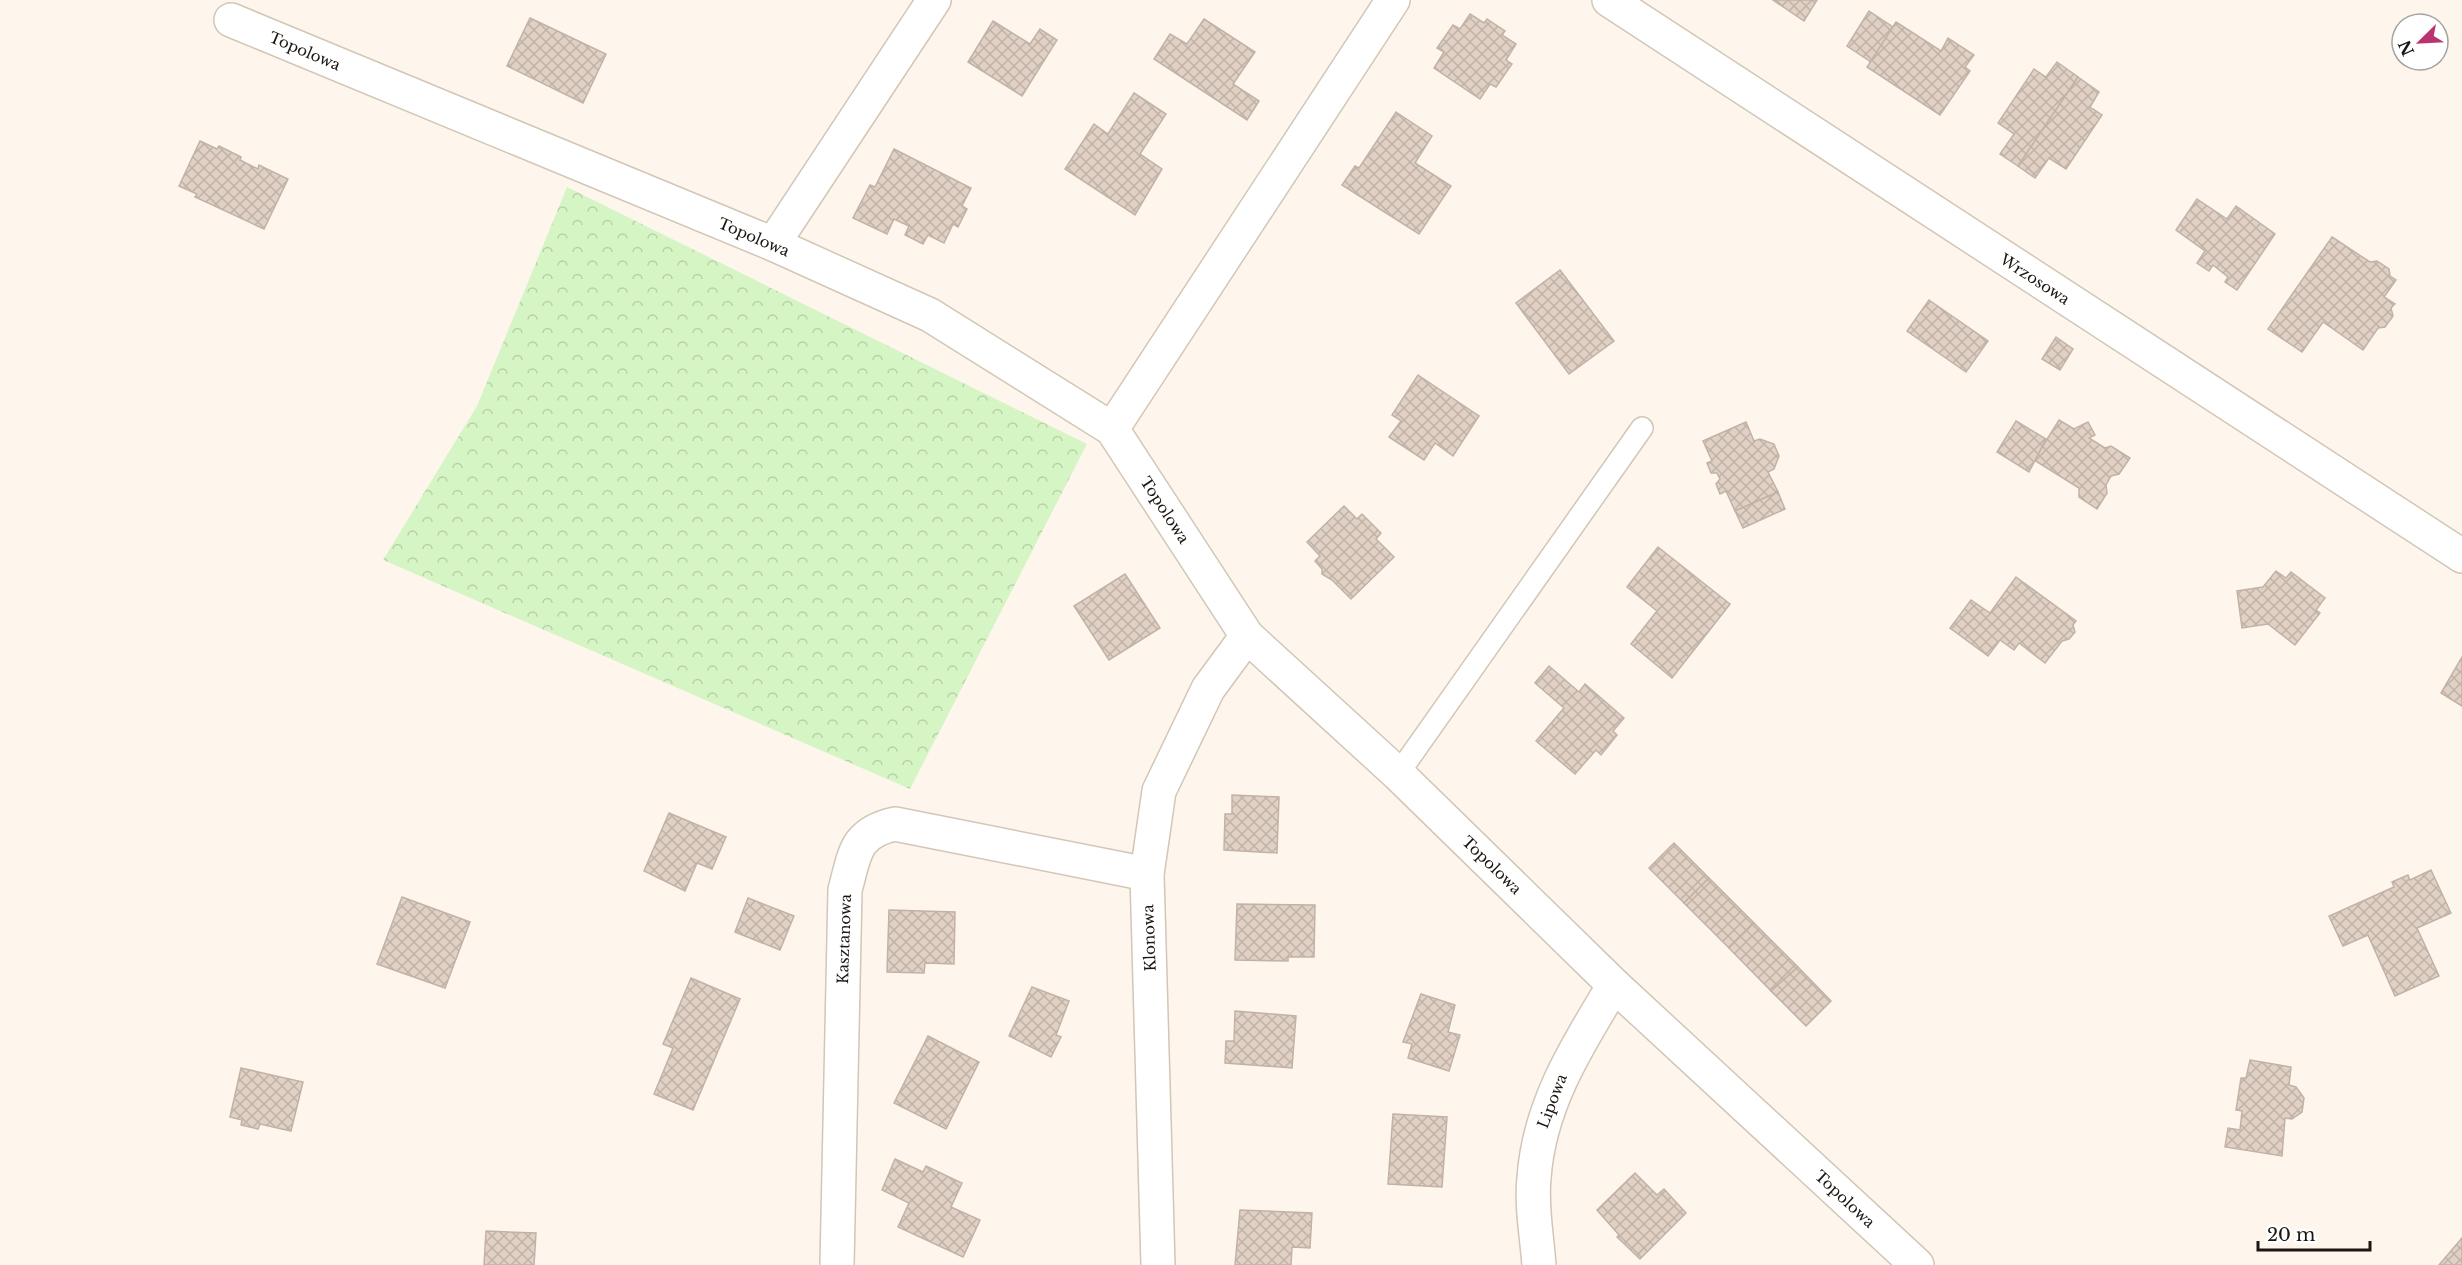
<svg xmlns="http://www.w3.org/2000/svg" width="2462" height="1265" font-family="'Libre Baskerville',serif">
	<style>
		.forest { fill: url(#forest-crowns) }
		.building { fill: url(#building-cross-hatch); stroke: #c2b2a6; stroke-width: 1.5 }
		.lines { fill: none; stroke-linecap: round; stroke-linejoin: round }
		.service-casing { stroke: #d2c6b6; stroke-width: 24 }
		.minor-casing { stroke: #d2c6b6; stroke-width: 36 }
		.service { stroke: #fff; stroke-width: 21 }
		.minor { stroke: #fff; stroke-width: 33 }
		.labels { text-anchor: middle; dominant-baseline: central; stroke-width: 6; stroke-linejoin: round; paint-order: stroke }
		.street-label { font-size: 15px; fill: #1b1611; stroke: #fff }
	</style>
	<defs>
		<pattern id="forest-crowns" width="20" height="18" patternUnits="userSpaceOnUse" patternTransform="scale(1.5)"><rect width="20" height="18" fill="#d6f5c5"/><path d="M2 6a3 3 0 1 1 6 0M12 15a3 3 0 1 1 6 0" fill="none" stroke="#b7d1a8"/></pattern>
		<pattern id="building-cross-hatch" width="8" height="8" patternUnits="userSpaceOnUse" patternTransform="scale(1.5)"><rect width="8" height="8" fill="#e1d0c4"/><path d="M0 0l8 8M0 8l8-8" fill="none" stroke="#c0b2a7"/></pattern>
	</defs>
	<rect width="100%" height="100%" fill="#fef6ed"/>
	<path class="forest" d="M567,187L1087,444L910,789L383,560L477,406Z"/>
	<g class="building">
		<path d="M1773,0H1817L1804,21Z"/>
		<path d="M1869,11L1893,27L1871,62L1847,46Z"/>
		<path d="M1470,14L1484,23L1487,19L1505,31L1502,35L1516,44L1506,60L1512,64L1496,87L1490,84L1480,99L1434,68L1444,52L1437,48L1453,25L1460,29Z"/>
		<path d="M530,18L606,54L583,103L507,66Z"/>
		<path d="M1204,19L1255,52L1233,84L1259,101L1247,120L1154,59L1170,34L1187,44Z"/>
		<path d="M993,21L1030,44L1040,29L1057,40L1022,96L968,62Z"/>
		<path d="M1896,22L1941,51L1948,38L1974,55L1965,67L1970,71L1940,115L1867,67Z"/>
		<path d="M2057,62L2078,77L2018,166L2000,154L2014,134L1998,123L2034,69L2046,77Z"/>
		<path d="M2078,77L2099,92L2090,107L2102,115L2066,169L2049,158L2035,178L2018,166Z"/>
		<path d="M1134,93L1166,114L1140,154L1162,169L1135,215L1065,169L1094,124L1108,134Z"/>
		<path d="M1396,112L1432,136L1415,163L1451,186L1419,234L1342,185L1355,166L1359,168Z"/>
		<path d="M200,141L217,149L219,146L241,157L240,160L258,169L259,165L288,179L264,229L195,197L197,194L179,186Z"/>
		<path d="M894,149L971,188L962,206L967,209L958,227L953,224L944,243L928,235L923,244L905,235L909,226L894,219L887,234L853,218L870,185L875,187Z"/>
		<path d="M2197,199L2227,219L2236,206L2275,234L2237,290L2225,282L2228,277L2213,265L2209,271L2197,263L2205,251L2176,230Z"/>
		<path d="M2332,237L2370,262L2377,261L2389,269L2390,276L2396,280L2384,297L2395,304L2391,308L2393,316L2385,327L2378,328L2363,350L2323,322L2302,352L2268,329Z"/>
		<path d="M1560,270L1614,341L1569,374L1516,303Z"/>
		<path d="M1929,300L1988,341L1966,372L1907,331Z"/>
		<path d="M2056,337L2073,349L2060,370L2042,359Z"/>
		<path d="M1418,375L1479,416L1453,456L1435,443L1424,460L1389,437L1401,421L1392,415Z"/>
		<path d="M2059,420L2074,429L2088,422L2095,435L2089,438L2105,448L2111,446L2130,458L2119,474L2111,476L2106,485L2107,493L2097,509L2079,497V488L2034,460Z"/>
		<path d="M2016,421L2046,439L2029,472L1997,452Z"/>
		<path d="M1746,422L1754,441L1760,439L1774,444L1779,456L1774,469L1768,472L1778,492L1735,511L1726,491L1720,494L1716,484L1720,479L1717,473H1711L1707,463L1712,461L1703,441Z"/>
		<path d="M1778,492L1785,509L1743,528L1735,511Z"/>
		<path d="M1344,506L1357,519L1362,514L1381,533L1376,539L1394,557L1351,599L1332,580L1322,574V569L1315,561L1320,556L1307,542Z"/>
		<path d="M1658,547L1730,604L1672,678L1631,644L1657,611L1627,587Z"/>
		<path d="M2276,571L2286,578L2291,572L2325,598L2316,610L2320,613L2295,645L2268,624L2242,628L2237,591L2263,587Z"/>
		<path d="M1125,574L1160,628L1109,660L1074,606Z"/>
		<path d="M2016,577L2076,621L2073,625L2075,632L2069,639L2062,641L2045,663L2019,643L2014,650L2000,640L1988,656L1950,628L1971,600L1990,613Z"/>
		<path d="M2462,657V706L2441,693Z"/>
		<path d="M1549,666L1579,692L1585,684L1624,718L1613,731L1617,735L1601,755L1596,750L1575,774L1536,741L1564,708L1535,683Z"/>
		<path d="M1232,795L1279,797L1277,853L1224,850L1225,814H1232Z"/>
		<path d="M669,813L726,837L712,869L697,863L685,891L644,871Z"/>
		<path d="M1674,843L1709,878L1684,903L1649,868Z"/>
		<path d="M2431,870L2451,913L2417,928L2439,976L2395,996L2368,935L2343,946L2329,916L2394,887L2392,882L2408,875L2410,880Z"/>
		<path d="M1709,878L1754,923L1729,948L1684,903Z"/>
		<path d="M402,897L470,922L445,988L377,964Z"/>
		<path d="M748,898L794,916L780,950L735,932Z"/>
		<path d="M1237,904L1315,905L1314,957H1288V961L1235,960Z"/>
		<path d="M889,910L955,912L954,964L925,963L924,973L887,972Z"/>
		<path d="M1754,923L1798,967L1771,991L1729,948Z"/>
		<path d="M1798,967L1831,1001L1806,1026L1771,991Z"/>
		<path d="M691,978L740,999L693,1110L654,1094L673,1048L663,1044Z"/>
		<path d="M1032,987L1069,1001L1056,1035L1061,1037L1051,1057L1009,1036Z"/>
		<path d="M1421,994L1455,1005L1448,1032L1460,1035L1449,1071L1408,1058L1412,1044L1403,1042Z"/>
		<path d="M1235,1011L1296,1016L1292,1068L1225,1063L1226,1041H1234Z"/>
		<path d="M928,1036L979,1062L946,1129L894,1103Z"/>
		<path d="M2250,1060L2291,1067L2289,1085L2296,1087L2304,1098L2302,1112L2292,1119L2285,1118L2282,1156L2225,1147L2228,1128L2240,1130L2242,1111L2236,1110L2241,1078H2246Z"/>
		<path d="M241,1068L303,1082L291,1131L260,1124L258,1129L241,1125L242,1120L230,1117Z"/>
		<path d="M1393,1114L1447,1117L1442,1187L1388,1184Z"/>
		<path d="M895,1159L923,1172L926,1166L962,1183L951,1207L980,1220L963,1257L898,1227L909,1203L882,1190Z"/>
		<path d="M1635,1173L1657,1195L1664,1189L1686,1213L1640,1259L1617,1237L1619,1235L1597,1210Z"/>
		<path d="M1240,1210L1312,1213L1310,1248L1292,1247L1291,1265H1235Z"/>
		<path d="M486,1231L536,1233L534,1265H484Z"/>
		<path d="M2462,1238V1265H2439Z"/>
	</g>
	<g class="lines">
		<defs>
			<path id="service" d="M1398,774L1642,428"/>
			<g id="minor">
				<path d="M1609,0L2462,556"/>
				<path d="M231,20L773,244L930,315L1112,429L1247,636L1398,774L1614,985L1917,1265"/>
				<path d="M773,244L934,0"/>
				<path d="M1112,429L1393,0"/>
				<path d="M837,1265L845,890C855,854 854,833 895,824L1147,874"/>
				<path d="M1158,1265L1147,874L1159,791L1208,689L1247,636"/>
				<path d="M1539,1265C1537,1237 1531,1206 1534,1178C1539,1105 1577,1046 1614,985"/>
			</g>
		</defs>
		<use href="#service" class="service-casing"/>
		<use href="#minor" class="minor-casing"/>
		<use href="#service" class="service"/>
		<use href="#minor" class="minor"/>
	</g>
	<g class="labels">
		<g class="street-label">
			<text transform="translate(305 51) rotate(23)">Topolowa</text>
			<text transform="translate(754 237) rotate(23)">Topolowa</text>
			<text transform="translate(2035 279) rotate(33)">Wrzosowa</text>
			<text transform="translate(1165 510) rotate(57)">Topolowa</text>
			<text transform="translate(1492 865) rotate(44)">Topolowa</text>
			<text transform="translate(1149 938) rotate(-92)">Klonowa</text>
			<text transform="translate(844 939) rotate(-88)">Kasztanowa</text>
			<text transform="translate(1552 1101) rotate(-69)">Lipowa</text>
			<text transform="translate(1845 1199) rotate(43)">Topolowa</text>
		</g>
	</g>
	<g transform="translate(2420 42) rotate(246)"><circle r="28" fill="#ffffff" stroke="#a4a2a0" stroke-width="1.5"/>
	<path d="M0-4.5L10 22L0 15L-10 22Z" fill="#ba3270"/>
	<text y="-9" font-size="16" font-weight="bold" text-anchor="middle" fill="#1b1611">N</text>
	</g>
	<path d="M2258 1241v9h112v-9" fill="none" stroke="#1b1611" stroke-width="3"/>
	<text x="2267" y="1241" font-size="18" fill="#1b1611" stroke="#ffffff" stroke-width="4.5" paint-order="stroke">20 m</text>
</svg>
